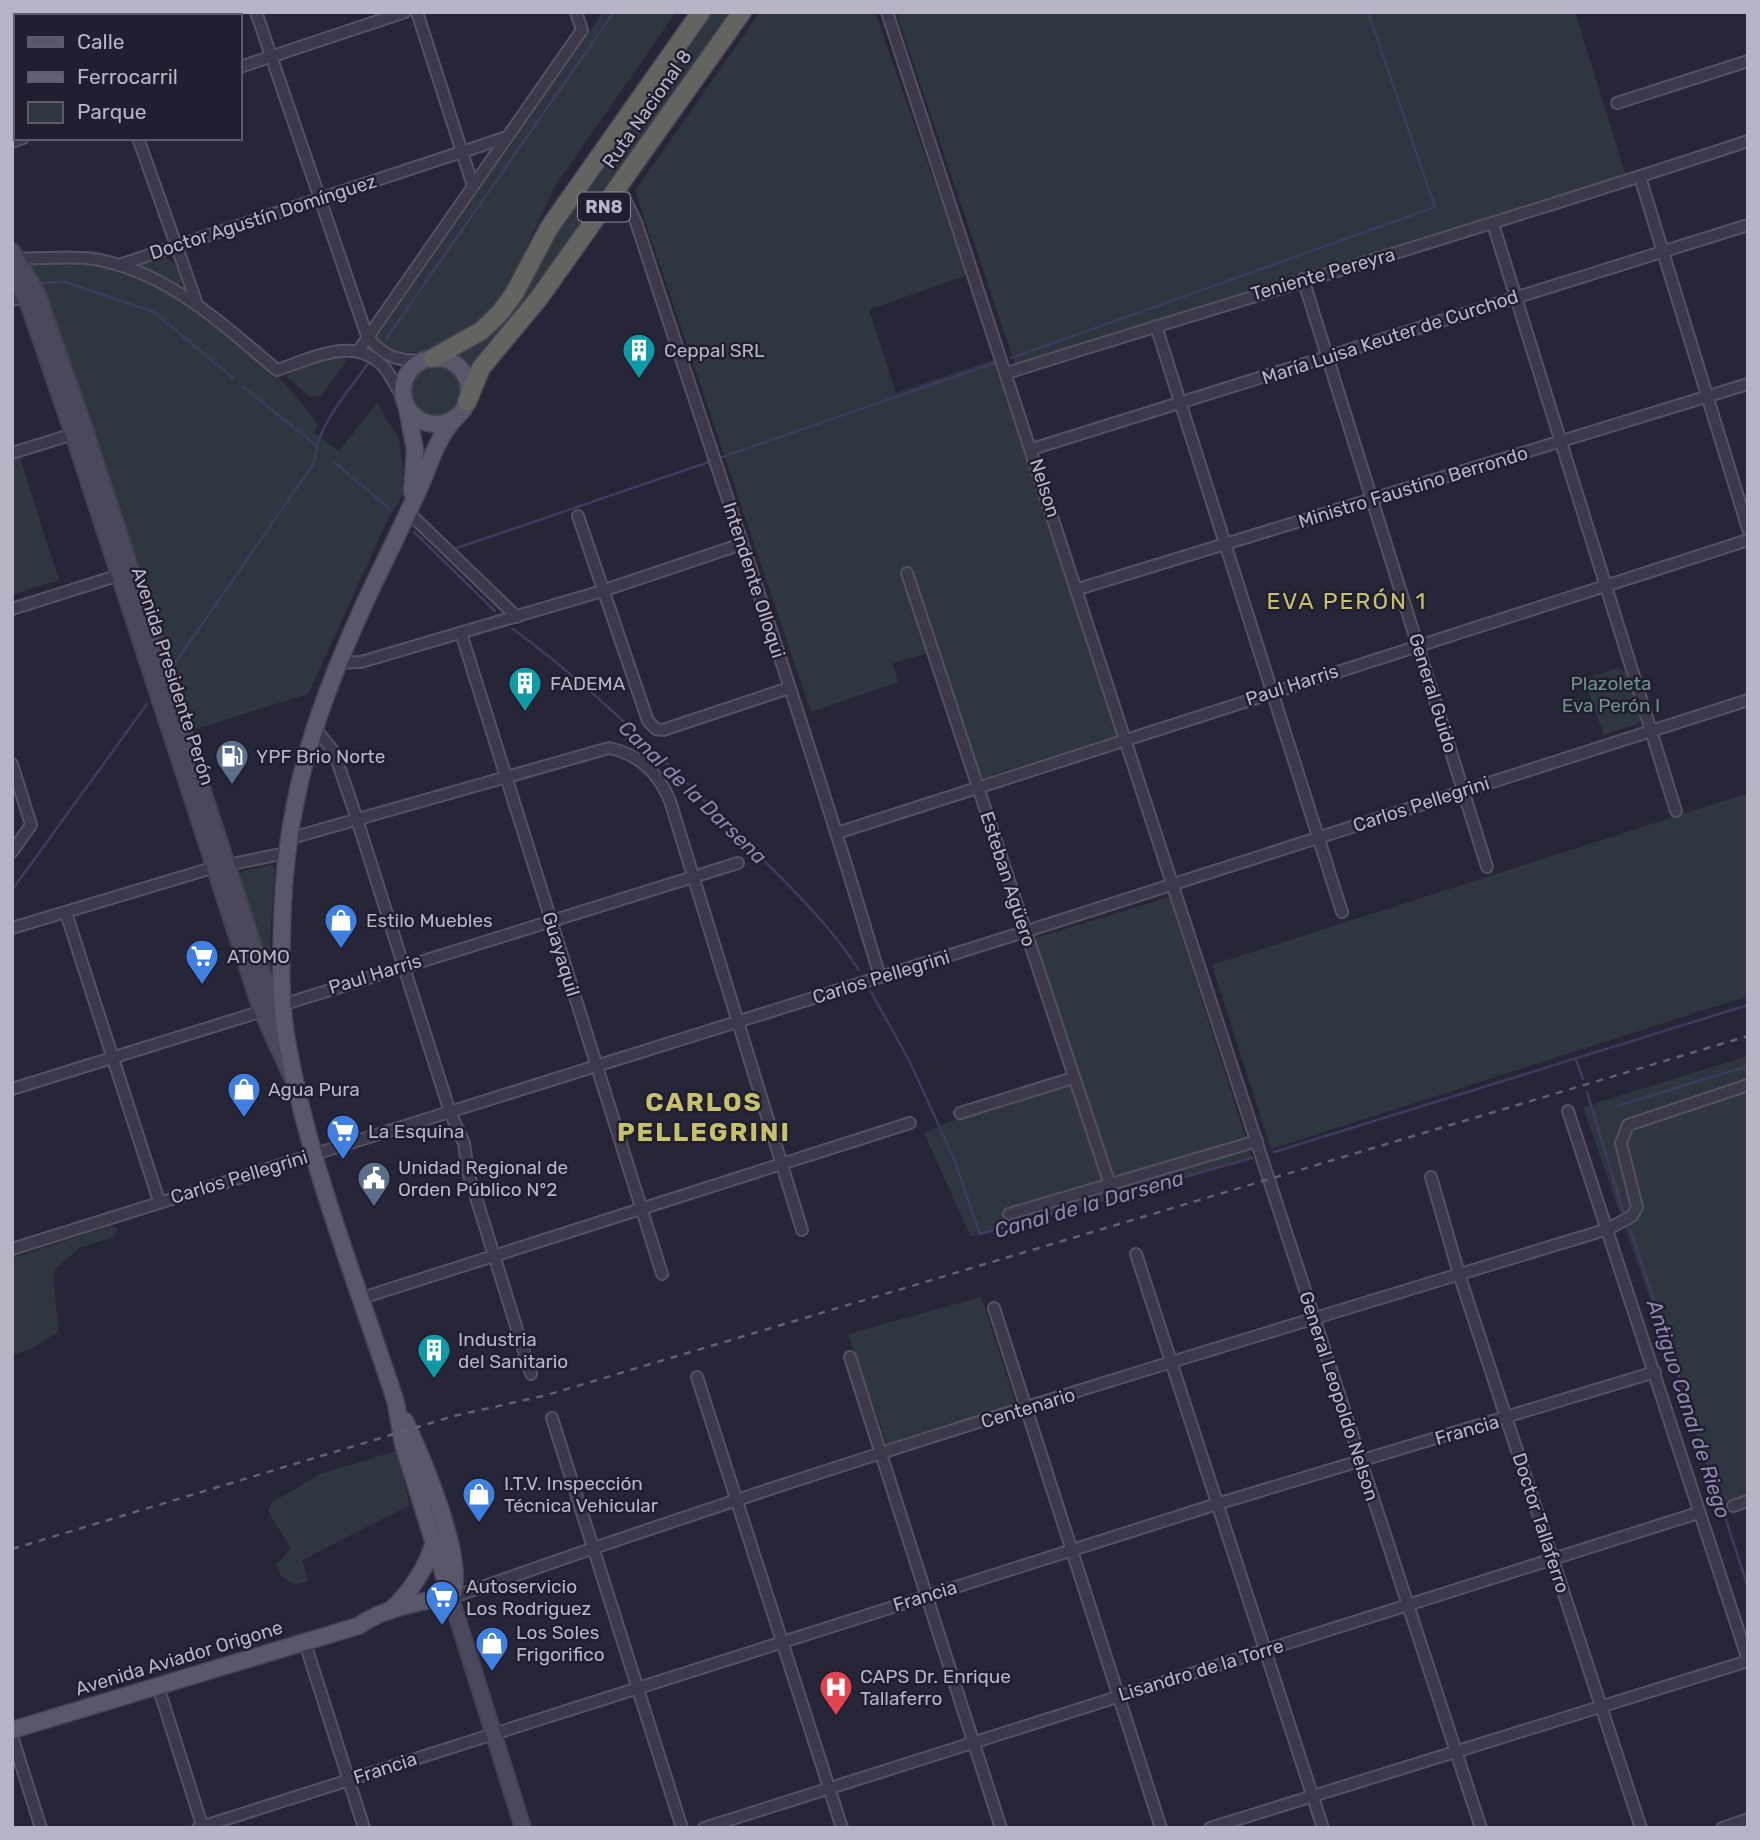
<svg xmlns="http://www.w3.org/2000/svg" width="1760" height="1840" font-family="Rubik,sans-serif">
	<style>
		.green { fill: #2e3740 }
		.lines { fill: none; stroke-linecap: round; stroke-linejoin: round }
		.stream { stroke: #3e3b5e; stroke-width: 2.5 }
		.minor-casing { stroke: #535162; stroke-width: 14 }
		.tertiary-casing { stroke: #535162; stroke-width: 16 }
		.secondary-casing { stroke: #444253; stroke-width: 18 }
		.primary-casing { stroke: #444253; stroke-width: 19 }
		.trunk-casing { stroke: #434152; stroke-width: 21 }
		.minor { stroke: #3b394a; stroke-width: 10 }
		.tertiary { stroke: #3b394a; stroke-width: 12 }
		.secondary { stroke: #4a485c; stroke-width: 14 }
		.primary { stroke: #59586a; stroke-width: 16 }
		.trunk { stroke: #626460; stroke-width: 18 }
		.rail { stroke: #626073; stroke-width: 2.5; stroke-dasharray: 7 7; stroke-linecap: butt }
		.labels { text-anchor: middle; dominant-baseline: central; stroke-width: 5; stroke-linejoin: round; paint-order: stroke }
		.shield { fill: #201e2f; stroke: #8a8898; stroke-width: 2 }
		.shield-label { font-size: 18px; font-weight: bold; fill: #b7b5c5 }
		.street-label { font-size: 19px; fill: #b7b5c5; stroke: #201e2f }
		.poi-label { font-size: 19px; fill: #b7b5c5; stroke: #201e2f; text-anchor: start }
		.park-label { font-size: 19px; fill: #6f9389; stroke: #201e2f }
		.water-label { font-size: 21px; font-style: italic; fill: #8a87ae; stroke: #201e2f }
		.quarter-label { font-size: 23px; letter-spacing: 2px; fill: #c7c16e; stroke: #201e2f }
		.district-label { font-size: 26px; font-weight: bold; letter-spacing: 2px; fill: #c7c16e; stroke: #201e2f }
	</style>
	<rect width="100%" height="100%" fill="#272639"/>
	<g class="green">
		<path d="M603,12H676L555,186L509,284L497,303L473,325L426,352H399L375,340Z"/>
		<path d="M706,12H731L526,305L472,370L453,353L542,253Z"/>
		<path d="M760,12H875L967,275L869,310L896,393L993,360L1119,735L976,780L933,652L893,663L898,682L811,712L635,191Z"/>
		<path d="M896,12H1575L1626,176L1015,364Z"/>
		<path d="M164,257L175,264L182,280L179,287L139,267L141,263Z"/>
		<path d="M56,261C76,262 96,263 115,269C183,291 278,364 317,424L315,433L339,451L377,403L399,439L403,468L404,493L389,517L308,694L189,731L54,315L30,266Z"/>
		<path d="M341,356L347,360L321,396L310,397L287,376L290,372Z"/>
		<circle cx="434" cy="390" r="27"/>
		<path d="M20,458L59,580L12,595V461Z"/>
		<path d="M1618,668L1625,672L1640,720L1637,724L1604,735L1584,679Z"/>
		<path d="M1748,793V996L1271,1149L1212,965Z"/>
		<path d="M271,865L275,868L270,938L272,975L269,978L236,876L242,871Z"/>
		<path d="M1169,897L1252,1158L971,1237L924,1133L960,1118L1081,1081L1032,939Z"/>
		<path d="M1748,1056V1494L1721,1503L1583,1107Z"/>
		<path d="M111,1226L118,1228L113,1237L79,1248L55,1269C52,1291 58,1310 58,1332L33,1348L12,1355V1258Z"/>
		<path d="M981,1297L1016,1404L887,1444L848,1334Z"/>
		<path d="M396,1451L410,1505L302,1560L308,1581L295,1585L281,1576L276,1565L291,1549L268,1511L271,1503L320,1474Z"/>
	</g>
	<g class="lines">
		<g class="stream">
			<path d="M37,283L65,282L154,312L234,379"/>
			<path d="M386,339L614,12"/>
			<path d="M1011,358L1435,207L1368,12"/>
			<path d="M242,386L316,445"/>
			<path d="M719,458L994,363"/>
			<path d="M334,462L389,508"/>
			<path d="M414,532L495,611"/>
			<path d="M457,548L709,462"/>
			<path d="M513,629C595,689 667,762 738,835C781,878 826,919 859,970"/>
			<path d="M173,666L314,463C317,425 345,396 367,365"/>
			<path d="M12,890L147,704"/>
			<path d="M871,992L909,1060L954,1159L980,1234L1252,1158"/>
			<path d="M1576,1060L1583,1079"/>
			<path d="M1587,1092L1623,1211"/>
			<path d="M1617,1106L1748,1066"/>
			<path d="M1274,1152L1748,1005"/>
			<path d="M1631,1231L1748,1587"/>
		</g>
		<defs>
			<g id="minor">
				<path d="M96,12L97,16"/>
				<path d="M256,12L367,336C383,356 398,362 424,360"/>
				<path d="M417,12L472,183"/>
				<path d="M887,12L1481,1828"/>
				<path d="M240,67L405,12"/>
				<path d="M1617,103L1748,61"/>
				<path d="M138,138L196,301"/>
				<path d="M12,142L23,138"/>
				<path d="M1640,177L1748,529"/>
				<path d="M619,187L636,222C718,473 805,723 880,977"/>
				<path d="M1493,224L1676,811"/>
				<path d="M12,258C39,260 66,255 94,259C167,271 222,324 277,370C311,359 353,335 383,366C391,375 397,388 403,399"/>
				<path d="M119,265L504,138"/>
				<path d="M1303,279L1487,867"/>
				<path d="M1156,326L1342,912"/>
				<path d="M359,350L582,30L576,12"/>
				<path d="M1007,373C1254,295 1502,223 1748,141"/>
				<path d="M1032,449L1748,225"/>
				<path d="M12,453L80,432"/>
				<path d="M408,512L517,617"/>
				<path d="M578,516L648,721L656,729L663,730L789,688"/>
				<path d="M907,573L1110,1185"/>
				<path d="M1078,589L1748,384"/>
				<path d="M12,609L126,573"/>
				<path d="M461,633L662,1274"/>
				<path d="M336,663L361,662L602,591L742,544"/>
				<path d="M313,726L334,752L354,810L450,1112L464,1143L468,1172L531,1374"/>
				<path d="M12,764L31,825L12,852"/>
				<path d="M837,833L1748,540"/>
				<path d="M288,839L609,748C639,754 659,774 670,801L802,1230"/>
				<path d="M66,913L159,1201"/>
				<path d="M12,928L212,868L286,853"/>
				<path d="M12,1089L738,863"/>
				<path d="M1568,1111L1748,1660"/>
				<path d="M960,1113L1073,1078"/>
				<path d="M1431,1177L1459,1274L1641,1828"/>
				<path d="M1009,1214L1257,1141"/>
				<path d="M12,1249L1024,932L1748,700"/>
				<path d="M1136,1254L1323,1828"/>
				<path d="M362,1298L910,1123"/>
				<path d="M994,1308L1161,1828"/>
				<path d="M850,1357L1001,1828"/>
				<path d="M697,1377L842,1828"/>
				<path d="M552,1418L682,1828"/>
				<path d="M1733,1506L1748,1501"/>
				<path d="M451,1598C832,1462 1221,1347 1608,1229L1632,1216L1637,1207L1621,1143L1628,1125L1748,1085"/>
				<path d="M305,1643L364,1828"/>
				<path d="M158,1686L203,1828"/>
				<path d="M12,1736L41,1828"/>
				<path d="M198,1828L1217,1504L1655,1372"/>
				<path d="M704,1828L1698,1513"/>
				<path d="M1210,1828L1748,1661"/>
				<path d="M1722,1828L1748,1819"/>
			</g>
			<path id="tertiary" d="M12,299L33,294"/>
			<g id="secondary">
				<path d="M12,251L37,293L82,420L282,1033"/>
				<path d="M12,274L29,306L73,434L261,1010L292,1078"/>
				<path d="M451,1598L523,1828"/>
			</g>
			<g id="primary">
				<circle cx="436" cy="391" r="33"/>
				<path d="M407,407L415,450L412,492"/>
				<path d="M405,1421C422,1457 464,1556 453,1592"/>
				<path d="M451,1598L403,1444L396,1403C357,1282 307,1161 286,1035C280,999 281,965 282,929C284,797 319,699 375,581C390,551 404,521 418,491C430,464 436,439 456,417"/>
				<path d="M390,1611C410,1593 427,1567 434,1542"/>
				<path d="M12,1730L358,1626C382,1609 422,1600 451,1598"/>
			</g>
			<g id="trunk">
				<path d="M433,358L481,331L500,313L514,294L549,228L701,12"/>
				<path d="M467,402L481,368L539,298L742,12"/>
			</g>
		</defs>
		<use href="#minor" class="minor-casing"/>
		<use href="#tertiary" class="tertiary-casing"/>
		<use href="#secondary" class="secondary-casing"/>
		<use href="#primary" class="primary-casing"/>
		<use href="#trunk" class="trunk-casing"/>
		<use href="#minor" class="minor"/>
		<use href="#tertiary" class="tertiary"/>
		<use href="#secondary" class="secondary"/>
		<use href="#primary" class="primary"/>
		<use href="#trunk" class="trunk"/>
		<path class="rail" d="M12,1549L454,1416L547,1395L1748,1036"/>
	</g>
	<defs>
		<symbol id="building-pin" viewBox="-11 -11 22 30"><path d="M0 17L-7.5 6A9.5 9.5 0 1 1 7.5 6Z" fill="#0f9aa8" stroke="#201e2f"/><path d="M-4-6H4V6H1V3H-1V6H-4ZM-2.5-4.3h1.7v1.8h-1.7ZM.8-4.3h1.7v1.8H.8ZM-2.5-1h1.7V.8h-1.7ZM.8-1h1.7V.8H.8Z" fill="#fff"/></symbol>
		<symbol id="fuel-pin" viewBox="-11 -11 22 30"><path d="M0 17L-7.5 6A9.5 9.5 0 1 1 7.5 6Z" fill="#5c6f8a" stroke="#201e2f"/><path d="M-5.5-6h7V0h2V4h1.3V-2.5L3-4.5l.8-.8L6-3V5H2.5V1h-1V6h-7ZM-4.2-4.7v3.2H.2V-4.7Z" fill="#fff"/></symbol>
		<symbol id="shop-pin" viewBox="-11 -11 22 30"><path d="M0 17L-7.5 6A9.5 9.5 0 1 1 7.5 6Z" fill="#3f7fe0" stroke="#201e2f"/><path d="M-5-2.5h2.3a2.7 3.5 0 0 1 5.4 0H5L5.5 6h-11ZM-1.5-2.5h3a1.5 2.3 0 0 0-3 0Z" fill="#fff"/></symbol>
		<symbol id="supermarket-pin" viewBox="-11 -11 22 30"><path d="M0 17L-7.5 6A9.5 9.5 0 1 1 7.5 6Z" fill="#3f7fe0" stroke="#201e2f"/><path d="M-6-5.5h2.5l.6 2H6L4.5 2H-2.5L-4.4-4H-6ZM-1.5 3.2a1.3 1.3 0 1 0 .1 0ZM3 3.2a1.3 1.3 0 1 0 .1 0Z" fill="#fff"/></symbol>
		<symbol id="civic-pin" viewBox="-11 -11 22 30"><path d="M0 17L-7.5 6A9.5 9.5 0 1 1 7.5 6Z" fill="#5c6f8a" stroke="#201e2f"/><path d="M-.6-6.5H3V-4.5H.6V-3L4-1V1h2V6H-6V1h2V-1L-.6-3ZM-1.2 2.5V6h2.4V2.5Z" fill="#fff"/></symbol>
		<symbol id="hospital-pin" viewBox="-11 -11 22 30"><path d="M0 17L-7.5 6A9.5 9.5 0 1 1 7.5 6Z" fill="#e0444e" stroke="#201e2f"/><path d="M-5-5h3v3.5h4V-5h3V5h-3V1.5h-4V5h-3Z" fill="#fff"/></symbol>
	</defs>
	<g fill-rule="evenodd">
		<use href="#building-pin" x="620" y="331" width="38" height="52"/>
		<use href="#building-pin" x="506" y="664" width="38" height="52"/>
		<use href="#fuel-pin" x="213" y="737" width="38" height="52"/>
		<use href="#shop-pin" x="322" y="901" width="38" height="52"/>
		<use href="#supermarket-pin" x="183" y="937" width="38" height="52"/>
		<use href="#shop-pin" x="225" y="1070" width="38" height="52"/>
		<use href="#supermarket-pin" x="324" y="1112" width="38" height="52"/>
		<use href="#civic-pin" x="355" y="1159" width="38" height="52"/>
		<use href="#building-pin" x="415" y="1331" width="38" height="52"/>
		<use href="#shop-pin" x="460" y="1475" width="38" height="52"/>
		<use href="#supermarket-pin" x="423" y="1578" width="38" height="52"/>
		<use href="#shop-pin" x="473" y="1624" width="38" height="52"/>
		<use href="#hospital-pin" x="817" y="1668" width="38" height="52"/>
	</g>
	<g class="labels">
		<rect class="shield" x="578" y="192.5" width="52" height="29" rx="5"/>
		<g class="shield-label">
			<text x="604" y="207">RN8</text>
		</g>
		<g class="street-label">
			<text transform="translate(647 109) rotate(-55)">Ruta Nacional 8</text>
			<text transform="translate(263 217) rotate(-18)">Doctor Agustín Domínguez</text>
			<text transform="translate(1323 274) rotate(-16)">Teniente Pereyra</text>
			<text transform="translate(1390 337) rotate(-18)">María Luisa Keuter de Curchod</text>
			<text transform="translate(1413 487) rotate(-17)">Ministro Faustino Berrondo</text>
			<text transform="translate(1045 488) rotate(72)">Nelson</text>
			<text transform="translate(754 580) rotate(72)">Intendente Olloqui</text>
			<text transform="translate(173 676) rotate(72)">Avenida Presidente Perón</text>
			<text transform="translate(1292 685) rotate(-18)">Paul Harris</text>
			<text transform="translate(1433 693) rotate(73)">General Guido</text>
			<text transform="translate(1421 804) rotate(-18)">Carlos Pellegrini</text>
			<text transform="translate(1008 879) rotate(72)">Esteban Agüero</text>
			<text transform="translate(561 954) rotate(73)">Guayaquil</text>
			<text transform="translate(375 974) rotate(-17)">Paul Harris</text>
			<text transform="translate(881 977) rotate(-17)">Carlos Pellegrini</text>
			<text transform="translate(239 1177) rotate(-17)">Carlos Pellegrini</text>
			<text transform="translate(1339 1396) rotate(72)">General Leopoldo Nelson</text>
			<text transform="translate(1028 1408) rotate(-17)">Centenario</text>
			<text transform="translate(1467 1430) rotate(-16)">Francia</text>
			<text transform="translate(1541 1523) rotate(72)">Doctor Tallaferro</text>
			<text transform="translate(925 1596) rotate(-17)">Francia</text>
			<text transform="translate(179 1658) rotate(-17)">Avenida Aviador Origone</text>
			<text transform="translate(1201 1670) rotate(-17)">Lisandro de la Torre</text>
			<text transform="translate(385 1768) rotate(-18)">Francia</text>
		</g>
		<g class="poi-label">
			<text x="664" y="350">Ceppal SRL</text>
			<text x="550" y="683">FADEMA</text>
			<text x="256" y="756">YPF Brio Norte</text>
			<text x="366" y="920">Estilo Muebles</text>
			<text x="227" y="956">ATOMO</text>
			<text x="268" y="1089">Agua Pura</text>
			<text x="368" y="1131">La Esquina</text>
			<text x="398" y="1167">Unidad Regional de<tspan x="398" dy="22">Orden Público Nº2</tspan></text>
			<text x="458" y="1339">Industria<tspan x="458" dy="22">del Sanitario</tspan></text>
			<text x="504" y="1483">I.T.V. Inspección<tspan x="504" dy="22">Técnica Vehicular</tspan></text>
			<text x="466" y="1586">Autoservicio<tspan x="466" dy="22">Los Rodriguez</tspan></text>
			<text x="516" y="1632">Los Soles<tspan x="516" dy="22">Frigorifico</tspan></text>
			<text x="860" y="1676">CAPS Dr. Enrique<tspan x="860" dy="22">Tallaferro</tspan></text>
		</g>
		<g class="park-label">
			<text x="1611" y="683">Plazoleta<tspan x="1611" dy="22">Eva Perón I</tspan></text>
		</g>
		<g class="water-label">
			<text transform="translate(693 792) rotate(44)">Canal de la Darsena</text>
			<text transform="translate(1089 1204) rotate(-16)">Canal de la Darsena</text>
			<text transform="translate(1689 1409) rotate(72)">Antiguo Canal de Riego</text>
		</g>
		<g class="quarter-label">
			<text x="1347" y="601">EVA PERÓN 1</text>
		</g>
		<g class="district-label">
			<text x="704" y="1102">CARLOS<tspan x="704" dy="30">PELLEGRINI</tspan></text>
		</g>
	</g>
	<rect width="1760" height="1840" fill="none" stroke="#b7b5c5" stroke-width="28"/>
	<rect x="14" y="14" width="228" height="126" fill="#201e2f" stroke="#5c5a6b" stroke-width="2"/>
	<rect x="28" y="37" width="35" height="10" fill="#59586a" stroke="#5c5a6b" stroke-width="2"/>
	<text x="77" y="49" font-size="21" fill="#b7b5c5">Calle</text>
	<rect x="28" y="72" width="35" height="10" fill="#626073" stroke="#5c5a6b" stroke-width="2"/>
	<text x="77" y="84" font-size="21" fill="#b7b5c5">Ferrocarril</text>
	<rect x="28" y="102" width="35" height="21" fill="#2e3740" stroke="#5c5a6b" stroke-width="2"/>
	<text x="77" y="119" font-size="21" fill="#b7b5c5">Parque</text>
</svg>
